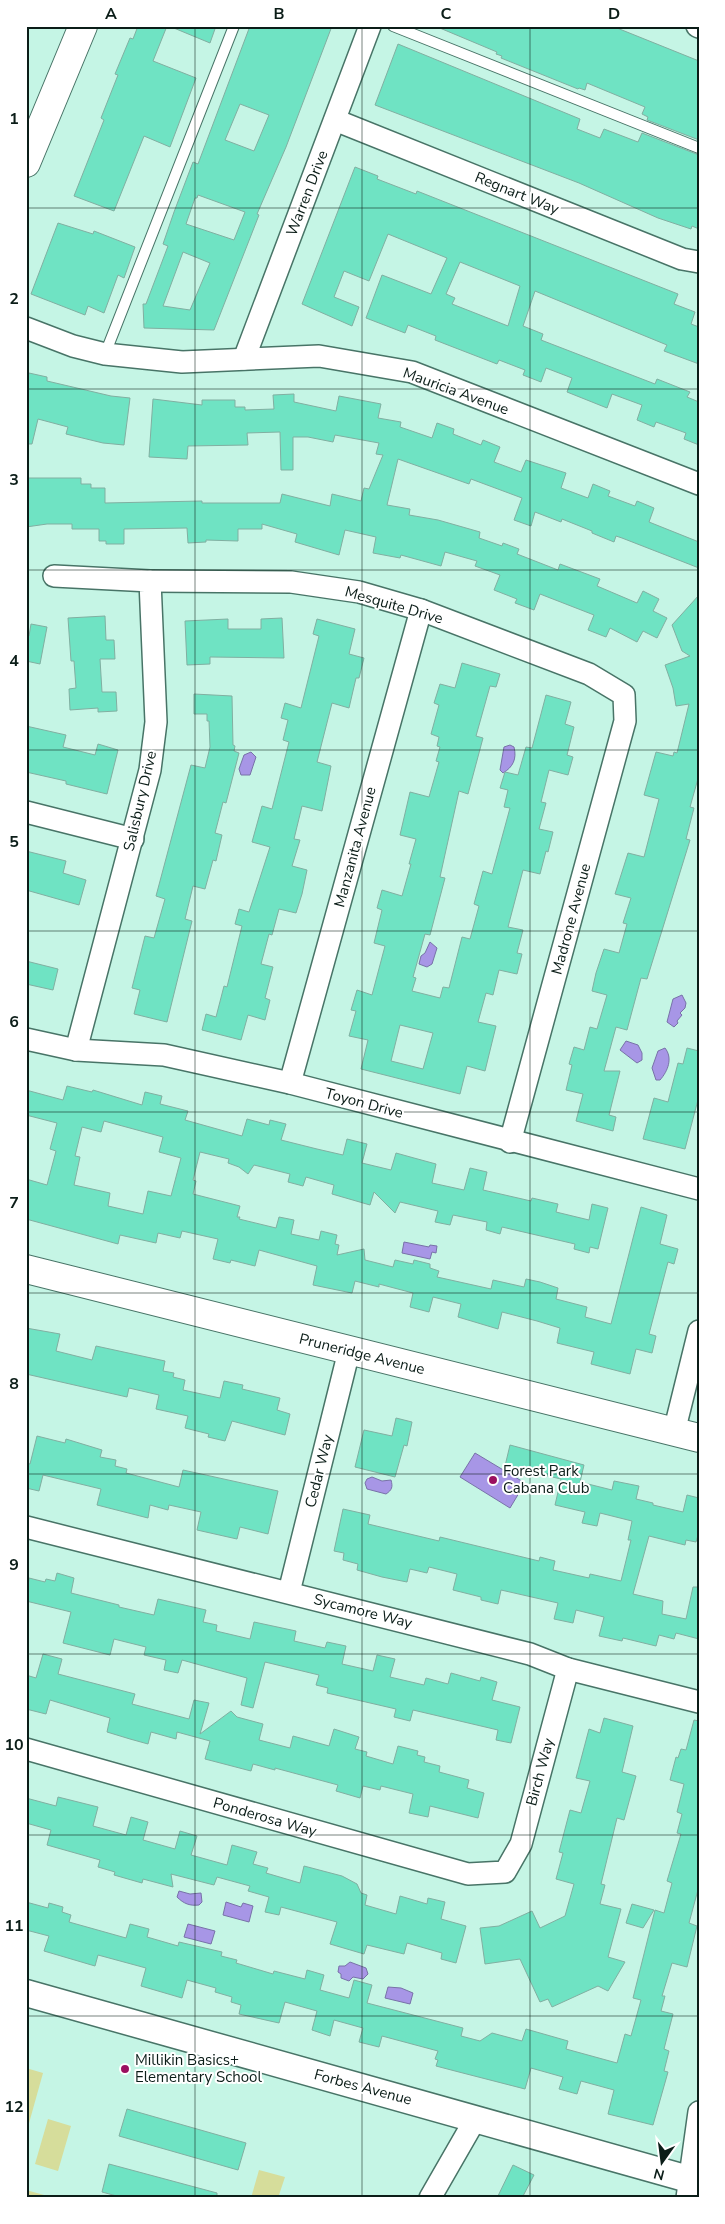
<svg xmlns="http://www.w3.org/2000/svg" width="725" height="2224" font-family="'Nunito Sans',sans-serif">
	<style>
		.green { fill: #d6dd9b }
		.water { fill: #a796e6; stroke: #7872a8 }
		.building { fill: #6fe3c3; stroke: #81afa1; fill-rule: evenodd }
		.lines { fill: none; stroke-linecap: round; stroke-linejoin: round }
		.service-casing { stroke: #487467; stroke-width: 12 }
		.minor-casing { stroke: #487467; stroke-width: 24 }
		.tertiary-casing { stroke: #487467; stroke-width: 29 }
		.secondary-casing { stroke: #487467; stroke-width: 30 }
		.service { stroke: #fff; stroke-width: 10 }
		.minor { stroke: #fff; stroke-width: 21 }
		.tertiary { stroke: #fff; stroke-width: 26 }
		.secondary { stroke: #fff; stroke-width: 28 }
		.grid { fill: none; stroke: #0b1d18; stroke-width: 1; stroke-opacity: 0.55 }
		.poi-dot { fill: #9b1060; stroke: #fff; stroke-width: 2 }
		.labels { text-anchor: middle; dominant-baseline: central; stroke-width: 4; stroke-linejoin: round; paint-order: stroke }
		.street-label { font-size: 15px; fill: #0b1d18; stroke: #fff }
		.poi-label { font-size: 15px; fill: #0b1d18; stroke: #fff; text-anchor: start }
		.neatline { fill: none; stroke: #0b1d18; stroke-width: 2 }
		.grid-label { font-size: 16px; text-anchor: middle; font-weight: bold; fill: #0b1d18 }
	</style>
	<rect width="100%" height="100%" fill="#c5f5e5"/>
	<g class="green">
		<path d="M26,2068L43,2073L26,2134Z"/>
		<path d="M48,2119L71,2126L58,2171L35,2164Z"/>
		<path d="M259,2170L285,2177L278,2198H251Z"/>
		<path d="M26,2190L55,2198H26Z"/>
	</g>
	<g class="water">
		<path d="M510,745L514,747C517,759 513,767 503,773L500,770L504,747Z"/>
		<path d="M251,752L256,757L250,775H241L239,769L244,755Z"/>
		<path d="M430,942L437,948L432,964L427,967L419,964L421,956L425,953Z"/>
		<path d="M682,995L686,1003L685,1008L680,1013L682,1015L677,1021L678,1023L674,1027L667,1022L673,999Z"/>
		<path d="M626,1041L638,1045L642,1053V1060L637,1063L620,1050Z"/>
		<path d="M665,1048C673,1058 668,1071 660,1080H656L652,1068L658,1051Z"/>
		<path d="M404,1242L429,1247L430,1245L437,1246L436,1253L432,1252L430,1259L402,1253Z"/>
		<path d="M475,1453L525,1483L510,1508L460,1477Z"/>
		<path d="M372,1477L382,1481L391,1480C393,1487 392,1490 386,1494L367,1489L365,1483L367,1479Z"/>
		<path d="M179,1891L190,1894L201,1893L202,1902L199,1905C190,1906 184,1904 177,1897Z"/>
		<path d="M226,1902L241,1907L243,1903L253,1906L249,1922L223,1915Z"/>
		<path d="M188,1924L215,1931L211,1944L184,1937Z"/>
		<path d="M350,1962L366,1968L368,1974L363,1979L353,1977L349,1981L341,1978V1974L338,1972L339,1966H345Z"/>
		<path d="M388,1987L401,1988L413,1993L410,2004L385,1998Z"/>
	</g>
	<g class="building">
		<path d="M138,26H167L153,61L196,78L170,147L144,136L114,211L74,196L104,120L101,118L118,75L115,74L130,38L133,39Z"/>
		<path d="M169,26H216L210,43Z"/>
		<path d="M250,26H332L286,147L257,214L259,215L214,330L144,328L143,304H146L168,246L163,244L174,212L193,162L198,164ZM240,104L269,115L254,151L225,140ZM198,195L245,212L234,240L186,224L195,198H197ZM183,252L210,263L190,310L163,306Z"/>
		<path d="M435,26H612L699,61V140L647,120L648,117L642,114L645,107L587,83L585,90L579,88L578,89L501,58L502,56L496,54L497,52Z"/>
		<path d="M398,44L580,119L577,129L600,138L604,129L638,142L642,133L699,155V229L692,226L691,229L658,218L579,183L375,105Z"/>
		<path d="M355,167L378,176L377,179L416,194L417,191L678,294L674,304L695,312L691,324L699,327V364L664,351L667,345L535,291L523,326L543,334L541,340L655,384L657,379L690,392L687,397L699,402V445L684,439L686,433L656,422L654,427L637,420L642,405L612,394L607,408L567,392L572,378L546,368L541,382L523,375L525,370L499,360L497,364L453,347L435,340L436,336L408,325L405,333L366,318L382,275L431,294L447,258L388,234L369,281L344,271L334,297L359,307L352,326L302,304ZM460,262L520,286L508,326L452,304L455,298L446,294Z"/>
		<path d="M58,223L93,234L94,231L135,247L124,278L118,275L104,313L88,306L85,315L31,294Z"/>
		<path d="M29,373L47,377V381L111,396L130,398L124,445L103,443L66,434L68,427L38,419L32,444H26V384Z"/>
		<path d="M294,394V402L336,411L339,396L381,404L378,418L401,422L400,427L432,438L437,423L454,429L453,434L481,445L483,440L500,447L494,462L521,472L526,460L566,473L561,488L588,498L593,484L610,491L608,496L635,506L637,501L654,508L649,522L699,542V568L622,538L616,536L614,542L592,533V531L562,519L561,522L535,512L531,526L514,520L522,498L471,479L469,484L398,459L387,505L410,509L409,515L438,520L480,532L479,538L502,546L503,543L519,549L517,554L558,570L560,564L600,579L597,586L637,603L643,591L659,599L653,611L667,618L657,638L643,631L637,642L610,628L606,637L588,630L594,615L540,594L534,610L515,603L517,599L494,590L500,575L475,566L477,561L445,552L441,566L401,555L400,558L373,553L376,537L345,530L339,555L295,542L297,534L262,524V529H238V541L206,540V542L188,543L187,528L124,529V544H106V541H99V529H72V524H47L26,527V478H81V484H91V488H105V503L202,501V503H280L282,494L330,506L332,494L361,501L364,488L369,489L383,455L376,454L379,443L335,435L333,442L308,437H293V470H281L280,432L247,433L248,445L188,446L187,459L149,457L153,399L202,405V400H235V407H245V410L274,409L273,395Z"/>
		<path d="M699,595V775L690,807L694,808L686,839L690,840L647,979L641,978L627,1030L616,1027L604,1071H620L609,1115L616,1117L613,1131L576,1121L583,1094L566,1090L572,1065L569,1064L574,1047L584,1050L590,1027L597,1029L607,995L592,991L596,973L604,949L619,953L627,924L623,923L631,898L615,894L628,853L644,857L659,799L644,795L656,752L673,756L674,752L677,753L689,704L676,706L673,688L665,665L690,656L682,651L672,625Z"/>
		<path d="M105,616L106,640H114L115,659H100L102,692H116L117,711L98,712V708L70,710L69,689L76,688L74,661H71L68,618Z"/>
		<path d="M282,618L284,658L210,657V664L187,665L185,621L228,619V629H261V619Z"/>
		<path d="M317,619L355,629L349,654L364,658L359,678H356L349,708L332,703L317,762L331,766L322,811L302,806L294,839L300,840L292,866L307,870L302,894L296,913L279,909L272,935L269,934L261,964L273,967L265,998L270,1000L265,1020L248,1015L241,1040L202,1030L206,1014L216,1017L224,986L227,987L242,926L235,924L239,909L249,912L270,847L252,842L262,806L272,809L289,742L283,740L288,720L281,718L285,703L301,708L319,636L313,634Z"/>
		<path d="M31,624L47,627L40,664L26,661V636H29Z"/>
		<path d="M462,663L500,674L496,687L490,686L476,736L483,738L468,794L459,791L440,877L445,878L430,935L425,934L413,977L416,978L412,991L440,998L443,987L449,988L462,937L470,939L479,906L474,904L483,871L492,874L510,808L504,807L508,790L500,788L505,772L518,775L526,747L532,748L546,695L571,702L565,724L574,727L567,755L573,757L568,775L549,770L541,802L546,803L539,829L553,832L548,852L546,851L540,874L523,870L508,927L523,930L517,953L522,954L517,974L499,970L493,995L486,993L478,1022L496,1026L485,1071L467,1066L460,1094L361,1069L368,1040L349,1036L356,1011L351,1010L357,990L372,995L385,946L374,943L382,910L377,908L382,890L402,896L411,864H409L416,839L400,835L410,792L429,797L439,762L436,761L440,747L437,746L439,737L431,734L439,705L434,703L440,684L455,688ZM400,1025L433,1033L423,1069L391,1061Z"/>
		<path d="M194,694L232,696L233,745L235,746L234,751L239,753L226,803L223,802L215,833L222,835L216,861L213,860L205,889L193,886L185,919L192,921L167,1022L134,1014L140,990L132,988L145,936L154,938L165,899L156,896L191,765L205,768L210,747L209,721H207V714H194Z"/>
		<path d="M26,726L66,735L63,747L95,755L98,744L118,750L107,794L66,784V781L26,772Z"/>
		<path d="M26,851L66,861L63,873L86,880L79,905L26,890Z"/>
		<path d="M26,961L58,969L53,990L26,984Z"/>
		<path d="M687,1048L699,1051V1096L685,1149L643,1139L654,1098L668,1102L678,1063L683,1064Z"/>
		<path d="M67,1086L92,1092L93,1090L142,1105L145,1092L162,1096L160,1104L188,1111L185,1120L242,1136L247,1119L269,1125L270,1120L286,1124L281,1140L317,1149L343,1155L347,1139L367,1144L362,1163L391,1170L396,1153L414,1158L436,1164L432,1183L464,1190L470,1168L487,1172L483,1190L531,1201L532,1198L558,1204L556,1212L589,1220L592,1204L608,1208L598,1249L590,1247L589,1253L574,1249L575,1244L502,1227L500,1234L486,1230L487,1222L453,1215L450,1225L435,1222L438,1211L400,1202L395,1213L374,1192L370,1205L332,1194L334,1185L306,1177L303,1186L288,1182L290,1174L254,1165L248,1174L239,1167L228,1163L229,1159L200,1152L193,1180L196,1181L193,1194L240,1206L237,1217H240L239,1219L276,1228L279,1217L294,1220L291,1234L319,1240L321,1231L337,1235L335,1244L339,1245L337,1255L364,1249L365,1260L393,1267L395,1260L413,1264L414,1260L430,1264V1268L439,1271L437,1277L491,1289L493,1280L524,1287L526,1279L540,1282L558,1288L556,1299L587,1307L585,1317L611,1324L641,1207L667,1215L660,1244L678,1249L674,1264L668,1262L649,1334L656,1336L652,1353L636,1349L630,1374L591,1364L594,1352L557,1343L560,1328L537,1321L502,1312L498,1329L458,1317L461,1304L433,1297L429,1312L410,1307L413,1293L379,1284V1287L355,1281L352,1293L313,1285L317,1266L259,1250L255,1266L231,1260L230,1263L213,1259L218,1239L182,1231L180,1238L158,1233L156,1243L120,1235L118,1244L26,1219V1179L47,1185L56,1151L50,1149L57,1123L26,1115V1090L63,1100ZM104,1121L163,1137L159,1152L181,1158L171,1196L148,1191L143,1214L108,1206L110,1193L74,1185L80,1157L75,1156L82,1127L101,1132Z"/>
		<path d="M26,1328L60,1334L56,1351L92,1360L96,1346L165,1361L163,1371L174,1373L173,1377L185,1380L183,1390L220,1398L224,1381L243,1385L242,1389L280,1398L277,1410L290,1414L285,1435L232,1421L225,1441L208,1437L209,1434L185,1428L188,1416L156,1409L159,1395L129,1388L127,1397L26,1374Z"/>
		<path d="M396,1418L412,1422L407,1446L404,1445L395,1477L355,1467L364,1430L392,1436Z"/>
		<path d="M37,1436L65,1443L66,1439L102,1450L100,1457L116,1460L115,1466L127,1469L126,1473L179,1487L183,1470L278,1491L268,1534L240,1527L237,1539L197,1530L201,1512L169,1505L168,1510L150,1505L148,1518L97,1505L101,1489L43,1475L39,1491L26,1488V1463L30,1464Z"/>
		<path d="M510,1445L584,1465L580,1482L612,1490L614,1481L639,1486L636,1499L653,1503V1505L683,1512L687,1495L699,1498V1532L696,1542L686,1540L685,1545L649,1536L633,1594L663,1601L662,1614L686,1619L693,1587H699V1639L676,1633L674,1639L659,1635L656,1646L623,1638L622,1641L599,1636L604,1617L576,1610L573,1623L554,1619L558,1603L501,1590L498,1604L481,1600V1597L453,1590L457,1574L429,1567L427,1573L410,1569L407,1582L382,1577L357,1570L358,1564L343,1560L344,1553L334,1551L343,1509L370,1515L368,1524L439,1541L440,1537L539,1561L540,1557L555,1561L553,1570L589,1578L590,1574L621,1581L631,1540H628L632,1521L600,1513L597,1526L582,1523L585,1512L555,1505L561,1479L505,1466Z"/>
		<path d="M57,1573L74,1578L71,1593L119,1605V1607L154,1615L158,1599L206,1610L203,1622L217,1625L216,1631L250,1639L254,1622L296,1631L294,1641L325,1648L327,1642L346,1646L342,1664L373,1671L377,1655L395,1659L390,1677L424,1685L426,1678L448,1684L451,1673L480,1681L481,1677L497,1682L492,1700L520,1707L511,1743L496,1740L498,1730L413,1710L410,1721L394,1717L396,1709L327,1693L328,1688L316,1685L319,1675L265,1662L253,1708L241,1705L247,1678L182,1660L178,1673L164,1670L166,1660L144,1655L146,1647L114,1639L110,1655L63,1643L71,1612L26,1601L29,1578L45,1582L46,1579L55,1581Z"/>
		<path d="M43,1654L62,1659L58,1674L135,1694L132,1704L189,1719L194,1700L209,1703L200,1734L231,1711L237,1717L263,1724L259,1740L290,1748L293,1736L329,1746L334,1729L359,1737L355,1749L367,1752L366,1756L393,1764L398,1746L418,1751L417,1755L425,1757L424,1762L440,1766L439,1772L469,1780L467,1788L484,1793L478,1818L430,1806L428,1817L409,1813L413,1794L381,1786L380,1790L363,1786L360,1798L336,1791L338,1785L275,1768V1770L253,1764L251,1771L205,1759L210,1741L177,1732L176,1739L151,1732L148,1744L130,1739L107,1732L110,1718L50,1700L46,1714L26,1709V1675L36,1678Z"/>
		<path d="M604,1718L633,1726L622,1772L636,1776L624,1820L617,1818L601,1884L605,1885L600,1904L621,1909L608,1957L625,1962L608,1991L598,1986L552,2007L548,1999L540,2002L520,1959L485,1964L480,1928L499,1926L532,1911L540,1928L565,1916L574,1884L556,1879L563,1853L559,1852L570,1810L581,1813L590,1781L576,1778L589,1729L600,1733Z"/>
		<path d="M694,1720L699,1721V1886L689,1923L697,1926L687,1967L672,1963L662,1996H665L661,2011L673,2014L664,2049L669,2051L664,2071L668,2072L653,2125L608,2114L614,2090L581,2081L577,2094L559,2089L563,2077L531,2068L525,2089L455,2071L436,2066L438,2060L435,2059L438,2051L382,2036L379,2047L359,2042L363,2028L334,2020L330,2036L312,2030L317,2011L285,2002L279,2023L239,2014L241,2005L231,2002L232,1997L215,1992L216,1988L187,1980L182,1998L141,1986L146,1968L98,1955L95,1966L44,1951L49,1936L26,1930V1902L48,1908L49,1903L63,1907L62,1912L71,1915L69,1922L126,1938L130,1924L149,1929L147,1937L178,1946L179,1942L222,1952L221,1956L237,1960L236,1963L273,1974L274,1971L305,1979L307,1970L324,1975L320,1990L349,1998L354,1980L372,1985L367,2003L463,2028L461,2036L480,2041L492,2033L522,2041L526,2029L568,2041L566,2049L617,2063L625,2034L631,2036L641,2000L633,1998L655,1910L664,1913L672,1883L667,1881L681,1834L677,1833L682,1814L677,1812L684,1784L670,1780L676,1757L678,1758L681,1749L686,1750Z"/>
		<path d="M58,1797L98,1807L93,1826L126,1835L131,1817L148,1822L143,1840L175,1849L180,1831L197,1836L191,1855L227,1865L232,1845L257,1852L253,1864L268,1868L266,1873L300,1883L304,1866L342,1876L357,1884L361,1893L367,1895L365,1905L396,1914L400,1896L427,1904L428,1898L445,1902L441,1919L466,1926L456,1963L441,1959L442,1953L407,1943L404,1954L367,1945L364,1954L330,1944L337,1922L281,1907L279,1915L265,1912L269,1897L248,1891L250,1886L217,1877L214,1885L171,1874L173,1887L143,1879L142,1883L114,1875L115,1872L98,1867L100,1860L47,1845L51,1830L26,1823V1798L56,1806Z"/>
		<path d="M632,1904L654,1910L643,1928L626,1923Z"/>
		<path d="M127,2109L246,2143L238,2170L119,2136Z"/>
		<path d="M109,2164L217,2193V2198H124L102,2192Z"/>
		<path d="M513,2165L534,2175L522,2198H497Z"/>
	</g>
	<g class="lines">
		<defs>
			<g id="service">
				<path d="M393,26L699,148"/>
				<path d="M105,354L234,26"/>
			</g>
			<g id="minor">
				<path d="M697,26L699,27"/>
				<path d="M335,120L682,259L699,262"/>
				<path d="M26,328L73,346L105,354L182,362L319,356L412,372L699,484"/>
				<path d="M244,359L370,26"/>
				<path d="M54,576L150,581L156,722L150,770L76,1050"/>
				<path d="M150,581L291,582L359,592L421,610L589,674L624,695L625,721L510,1142"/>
				<path d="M26,812L133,839"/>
				<path d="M26,1039L76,1050L164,1055L290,1083L699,1189"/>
				<path d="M290,1083L421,610"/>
				<path d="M674,1432L699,1331"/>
				<path d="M26,1527L530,1654L568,1669L699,1702"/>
				<path d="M289,1592L349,1351"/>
				<path d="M26,1749L468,1874L505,1872L521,1844L568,1669"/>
				<path d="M430,2198L476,2118"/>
				<path d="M687,2198L699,2112"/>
			</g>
			<path id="tertiary" d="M26,1993L699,2182"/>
			<g id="secondary">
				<path d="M26,163L83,26"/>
				<path d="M26,1269L699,1438"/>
			</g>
		</defs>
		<use href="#service" class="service-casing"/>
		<use href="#minor" class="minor-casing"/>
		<use href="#tertiary" class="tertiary-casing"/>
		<use href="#secondary" class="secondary-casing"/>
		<use href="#service" class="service"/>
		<use href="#minor" class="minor"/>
		<use href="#tertiary" class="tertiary"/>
		<use href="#secondary" class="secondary"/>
	</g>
	<path class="grid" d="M195,26V2198M362,26V2198M530,26V2198M26,208H699M26,389H699M26,570H699M26,750H699M26,931H699M26,1112H699M26,1293H699M26,1474H699M26,1654H699M26,1835H699M26,2016H699"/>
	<g class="poi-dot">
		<circle cx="493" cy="1480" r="5"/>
		<circle cx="125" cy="2069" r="5"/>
	</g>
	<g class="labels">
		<g class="street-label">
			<text transform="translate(307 193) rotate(-69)">Warren Drive</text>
			<text transform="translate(517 193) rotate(22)">Regnart Way</text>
			<text transform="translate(456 391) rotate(20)">Mauricia Avenue</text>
			<text transform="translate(394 605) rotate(16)">Mesquite Drive</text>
			<text transform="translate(140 801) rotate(-77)">Salisbury Drive</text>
			<text transform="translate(355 847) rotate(-75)">Manzanita Avenue</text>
			<text transform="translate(571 919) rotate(-75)">Madrone Avenue</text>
			<text transform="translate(364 1103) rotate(15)">Toyon Drive</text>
			<text transform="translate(362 1354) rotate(14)">Pruneridge Avenue</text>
			<text transform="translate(319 1471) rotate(-76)">Cedar Way</text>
			<text transform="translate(363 1611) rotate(14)">Sycamore Way</text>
			<text transform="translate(540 1772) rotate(-75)">Birch Way</text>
			<text transform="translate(265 1817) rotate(16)">Ponderosa Way</text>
			<text transform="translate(363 2087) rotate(15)">Forbes Avenue</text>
		</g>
		<g class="poi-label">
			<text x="503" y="1471">Forest Park<tspan x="503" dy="17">Cabana Club</tspan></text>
			<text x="135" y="2060">Millikin Basics+<tspan x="135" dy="17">Elementary School</tspan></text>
		</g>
	</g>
	<rect width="725" height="2224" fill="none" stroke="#ffffff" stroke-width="55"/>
	<g transform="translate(662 2162) rotate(194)" stroke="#ffffff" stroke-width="4" paint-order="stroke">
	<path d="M0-4L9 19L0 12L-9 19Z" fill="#0b1d18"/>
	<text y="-8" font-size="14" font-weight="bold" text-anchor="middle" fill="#0b1d18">N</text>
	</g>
	<rect x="28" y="28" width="670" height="2168" class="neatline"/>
	<g class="grid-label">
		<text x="111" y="19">A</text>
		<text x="279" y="19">B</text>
		<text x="446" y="19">C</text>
		<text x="614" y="19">D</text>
		<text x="14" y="124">1</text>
		<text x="14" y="304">2</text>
		<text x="14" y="485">3</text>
		<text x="14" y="666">4</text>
		<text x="14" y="847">5</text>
		<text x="14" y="1027">6</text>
		<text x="14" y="1208">7</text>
		<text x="14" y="1389">8</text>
		<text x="14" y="1570">9</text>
		<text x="14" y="1750">10</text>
		<text x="14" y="1931">11</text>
		<text x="14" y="2112">12</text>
	</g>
</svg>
